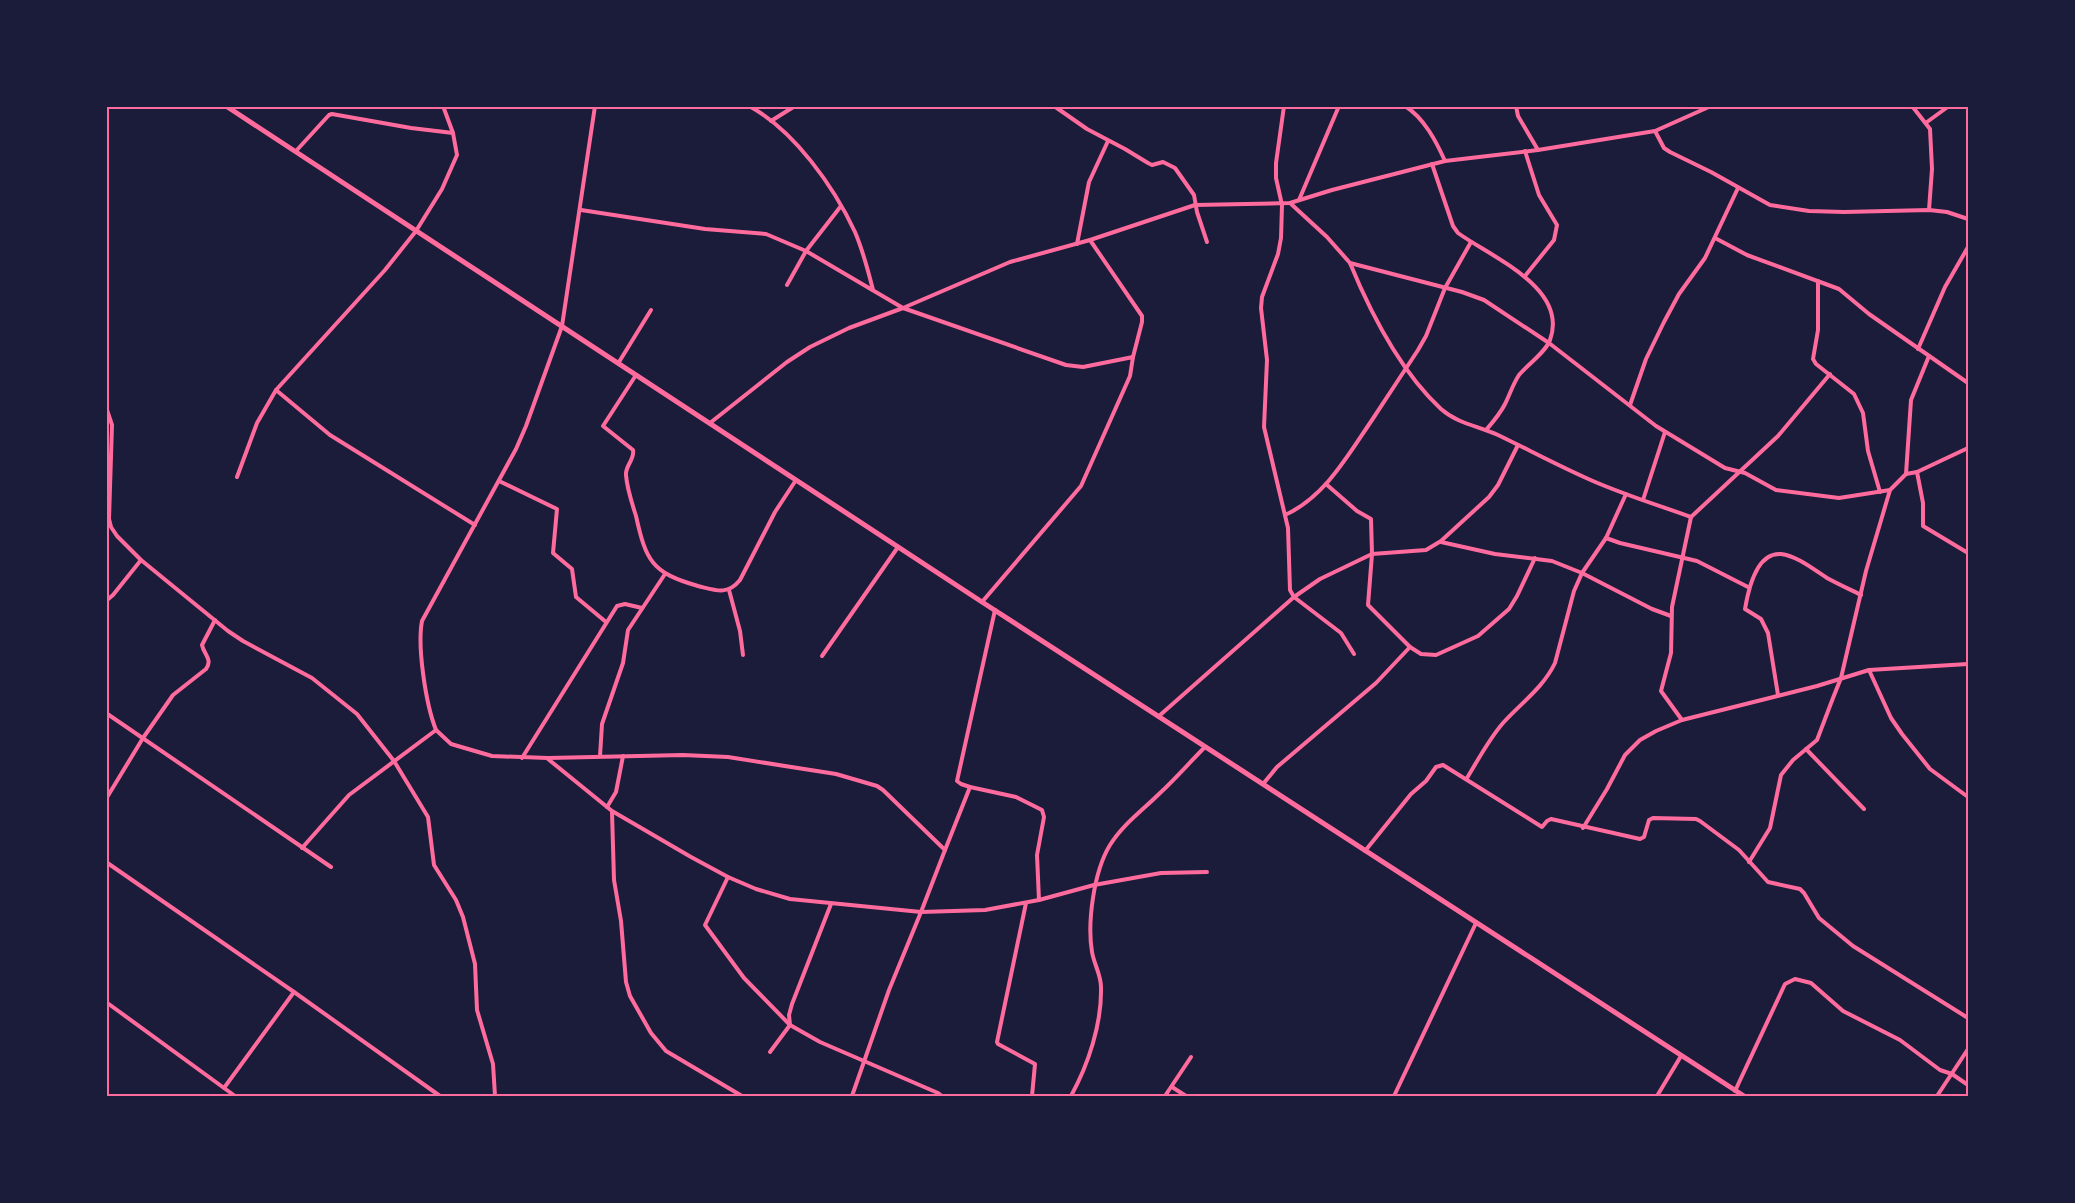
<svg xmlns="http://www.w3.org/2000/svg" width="2075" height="1203" font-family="'IBM Plex Serif',serif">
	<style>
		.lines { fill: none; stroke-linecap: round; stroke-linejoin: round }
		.minor { stroke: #ff6b9d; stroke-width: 4 }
		.secondary { stroke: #ff6b9d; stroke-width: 5 }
		.neatline { fill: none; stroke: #ff6b9d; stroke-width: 2 }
	</style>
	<rect width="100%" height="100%" fill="#1b1b3a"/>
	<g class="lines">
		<g class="minor">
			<path d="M749,106C794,130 834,187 855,232C863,251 868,270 873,290"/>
			<path d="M1054,106L1087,129L1125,149L1148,163L1152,165L1163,162L1175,168L1194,195L1197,212L1207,242"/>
			<path d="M1284,106L1276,163V178L1282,205L1281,238L1278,254L1262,297L1261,308L1267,360L1264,427L1288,528L1290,590L1294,597L1341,633L1354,654"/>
			<path d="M1405,106C1424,118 1436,141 1445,161"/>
			<path d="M1516,106L1518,116L1538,150"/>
			<path d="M1912,106L1930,129L1932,169L1929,210"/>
			<path d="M771,121L795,106"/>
			<path d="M1927,122L1949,106"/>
			<path d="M1655,131L1664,148L1670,152L1711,172L1770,205L1809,211L1844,212L1929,210L1947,212L1968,219"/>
			<path d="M296,151L329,115L332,114L411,128L453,133"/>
			<path d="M1432,164L1453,226L1458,233C1491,257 1569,288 1550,340C1545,353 1528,364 1519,375C1513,384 1510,394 1505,404C1500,414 1493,422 1486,430"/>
			<path d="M1299,200L1339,106"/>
			<path d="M1290,203L1327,237L1350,263L1462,292L1484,300L1549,343L1656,426L1725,468L1745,473L1776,490L1839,498L1890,490L1906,474L1917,472L1968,448"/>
			<path d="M581,210L705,229L766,234L806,251L903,308L1066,365L1083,367L1133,357L1130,376L1081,486L982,602"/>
			<path d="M1715,238L1747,255L1839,289L1869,314L1968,383"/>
			<path d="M1090,240L1142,316V322L1133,357"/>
			<path d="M1077,244L1089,182L1108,141"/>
			<path d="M1350,263C1371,314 1400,371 1441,409C1458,424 1479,426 1498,435C1527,449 1555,464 1584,477C1618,493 1655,504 1691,517"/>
			<path d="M1525,276L1554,240L1557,225L1539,195L1525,151"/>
			<path d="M1818,281V330L1813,359L1816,364L1854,394L1863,413L1868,451L1880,492"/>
			<path d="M787,285L806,251L841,206"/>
			<path d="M1918,349L1945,287L1968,247"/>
			<path d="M619,362L651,310"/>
			<path d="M636,375L603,426L633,450C635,459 625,466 626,475C627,489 632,503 636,516C646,561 652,573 698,586C715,590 727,596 740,580L775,512L796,480"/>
			<path d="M276,390L330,435L475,525"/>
			<path d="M1630,405L1646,359L1664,322L1679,294L1705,258L1738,188"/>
			<path d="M106,407L112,425L109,519L111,527L117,536L141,560L228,631L243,641L312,678L357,714L394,761L428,817L434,865L456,900L463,917L475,964L477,1010L493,1064L495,1096"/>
			<path d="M710,423L787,362L810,347L849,328L903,308L1010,262L1090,240L1195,205L1290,203L1332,190L1445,161L1538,150L1655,131L1711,106"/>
			<path d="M1917,472L1923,503V526L1968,553"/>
			<path d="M1906,474L1911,400L1929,356"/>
			<path d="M237,477L257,423L276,390L385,270L416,231L442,189L457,155L453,133L443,106"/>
			<path d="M499,481L557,509L553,553L572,569L576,597L606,622"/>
			<path d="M1326,484L1357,511L1371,519L1372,554L1368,605L1410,647L1421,654L1436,655L1478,636L1509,609L1517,596L1535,558"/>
			<path d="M1643,500L1665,432"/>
			<path d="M1285,515C1325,497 1348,455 1372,420C1387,397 1403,373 1418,350L1426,336L1445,288L1471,242"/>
			<path d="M1606,538L1620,543L1697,561L1748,587"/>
			<path d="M1441,542L1495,554L1552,561L1582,573L1652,609L1671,616"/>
			<path d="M729,590L740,631L743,655"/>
			<path d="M106,601L113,595L141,560"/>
			<path d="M822,656L898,547"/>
			<path d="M1869,670L1891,718L1902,734L1930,769L1968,797"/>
			<path d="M1778,695L1768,633L1761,619L1745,609C1748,591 1756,552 1781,554C1797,556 1813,569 1827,578C1838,584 1849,589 1861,595"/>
			<path d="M106,713L331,867"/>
			<path d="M1159,716L1294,597L1320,579L1372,554L1426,550L1441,541L1489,497L1498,485L1518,445"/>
			<path d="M1682,720L1661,691L1671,653L1672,607L1691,517L1778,436L1830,374"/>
			<path d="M436,730L451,744L492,756L548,758L683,755L728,757L836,774L877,786L883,790L945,850L921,912L985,910L1039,900L1094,885L1161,873L1207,872"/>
			<path d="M1806,749L1864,809"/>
			<path d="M600,756L602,724L623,663L628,630L665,574"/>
			<path d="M522,758L617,606L625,604L642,608"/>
			<path d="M548,759L612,811L691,857L728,877L756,889L790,899L921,912L889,990L852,1096"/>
			<path d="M1467,778C1478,760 1489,739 1503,723C1521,703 1543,688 1555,663L1574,591L1582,573L1606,538L1626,494"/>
			<path d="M1263,784L1277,767L1376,683L1410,647"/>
			<path d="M970,787L1016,797L1042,810L1044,817L1037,855L1039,900"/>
			<path d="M106,799L143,738L173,695L206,669C213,659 204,655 202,645L215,620"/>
			<path d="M607,807L616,792L623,756"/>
			<path d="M612,812L614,880L621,921L626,982L630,996L651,1033L666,1051L742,1096"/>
			<path d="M1583,828L1607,789L1625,755L1640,740L1656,731L1682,720L1817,686L1869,670L1968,664"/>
			<path d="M302,848L349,795L436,730C426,705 417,647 422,621L516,449L526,426L562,326L595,106"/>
			<path d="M945,850L970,787L961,784L957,781L995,610"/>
			<path d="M1365,851L1411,794L1426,781L1436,767L1443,765L1542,827L1547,821L1551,819L1640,839L1644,837L1649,820L1653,818L1696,819L1700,821L1739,850L1768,882L1800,889L1804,893L1819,918L1853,946L1968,1018"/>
			<path d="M106,862L294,992L440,1096"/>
			<path d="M1749,862L1770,828L1781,775L1793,760L1817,740L1833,698L1841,678L1866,571L1890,490"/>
			<path d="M728,877L705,925L744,978L790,1025L770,1052"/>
			<path d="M1026,903L997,1042L998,1044L1035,1064L1032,1096"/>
			<path d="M831,904L792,1004L789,1015L790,1025L820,1042L938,1093L942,1096"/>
			<path d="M106,1002L235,1096"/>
			<path d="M1172,1087L1186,1096"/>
			<path d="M224,1088L294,992"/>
			<path d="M1735,1091L1785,984L1795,979L1811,983L1843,1011L1900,1040L1940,1070L1952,1074L1968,1085"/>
			<path d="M1071,1096C1088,1065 1102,1024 1101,987C1101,975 1094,964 1092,952C1087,922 1094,871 1110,845C1123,824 1143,810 1160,793C1176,778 1190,762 1205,747"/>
			<path d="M1165,1096L1191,1057"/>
			<path d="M1394,1096L1476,923"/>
			<path d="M1657,1096L1681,1056"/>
			<path d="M1937,1096L1968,1049"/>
		</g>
		<path class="secondary" d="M226,106L982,602L1744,1096"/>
	</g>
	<rect width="2075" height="1203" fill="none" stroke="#1b1b3a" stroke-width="216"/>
	<rect x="108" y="108" width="1859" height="987" class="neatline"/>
</svg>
